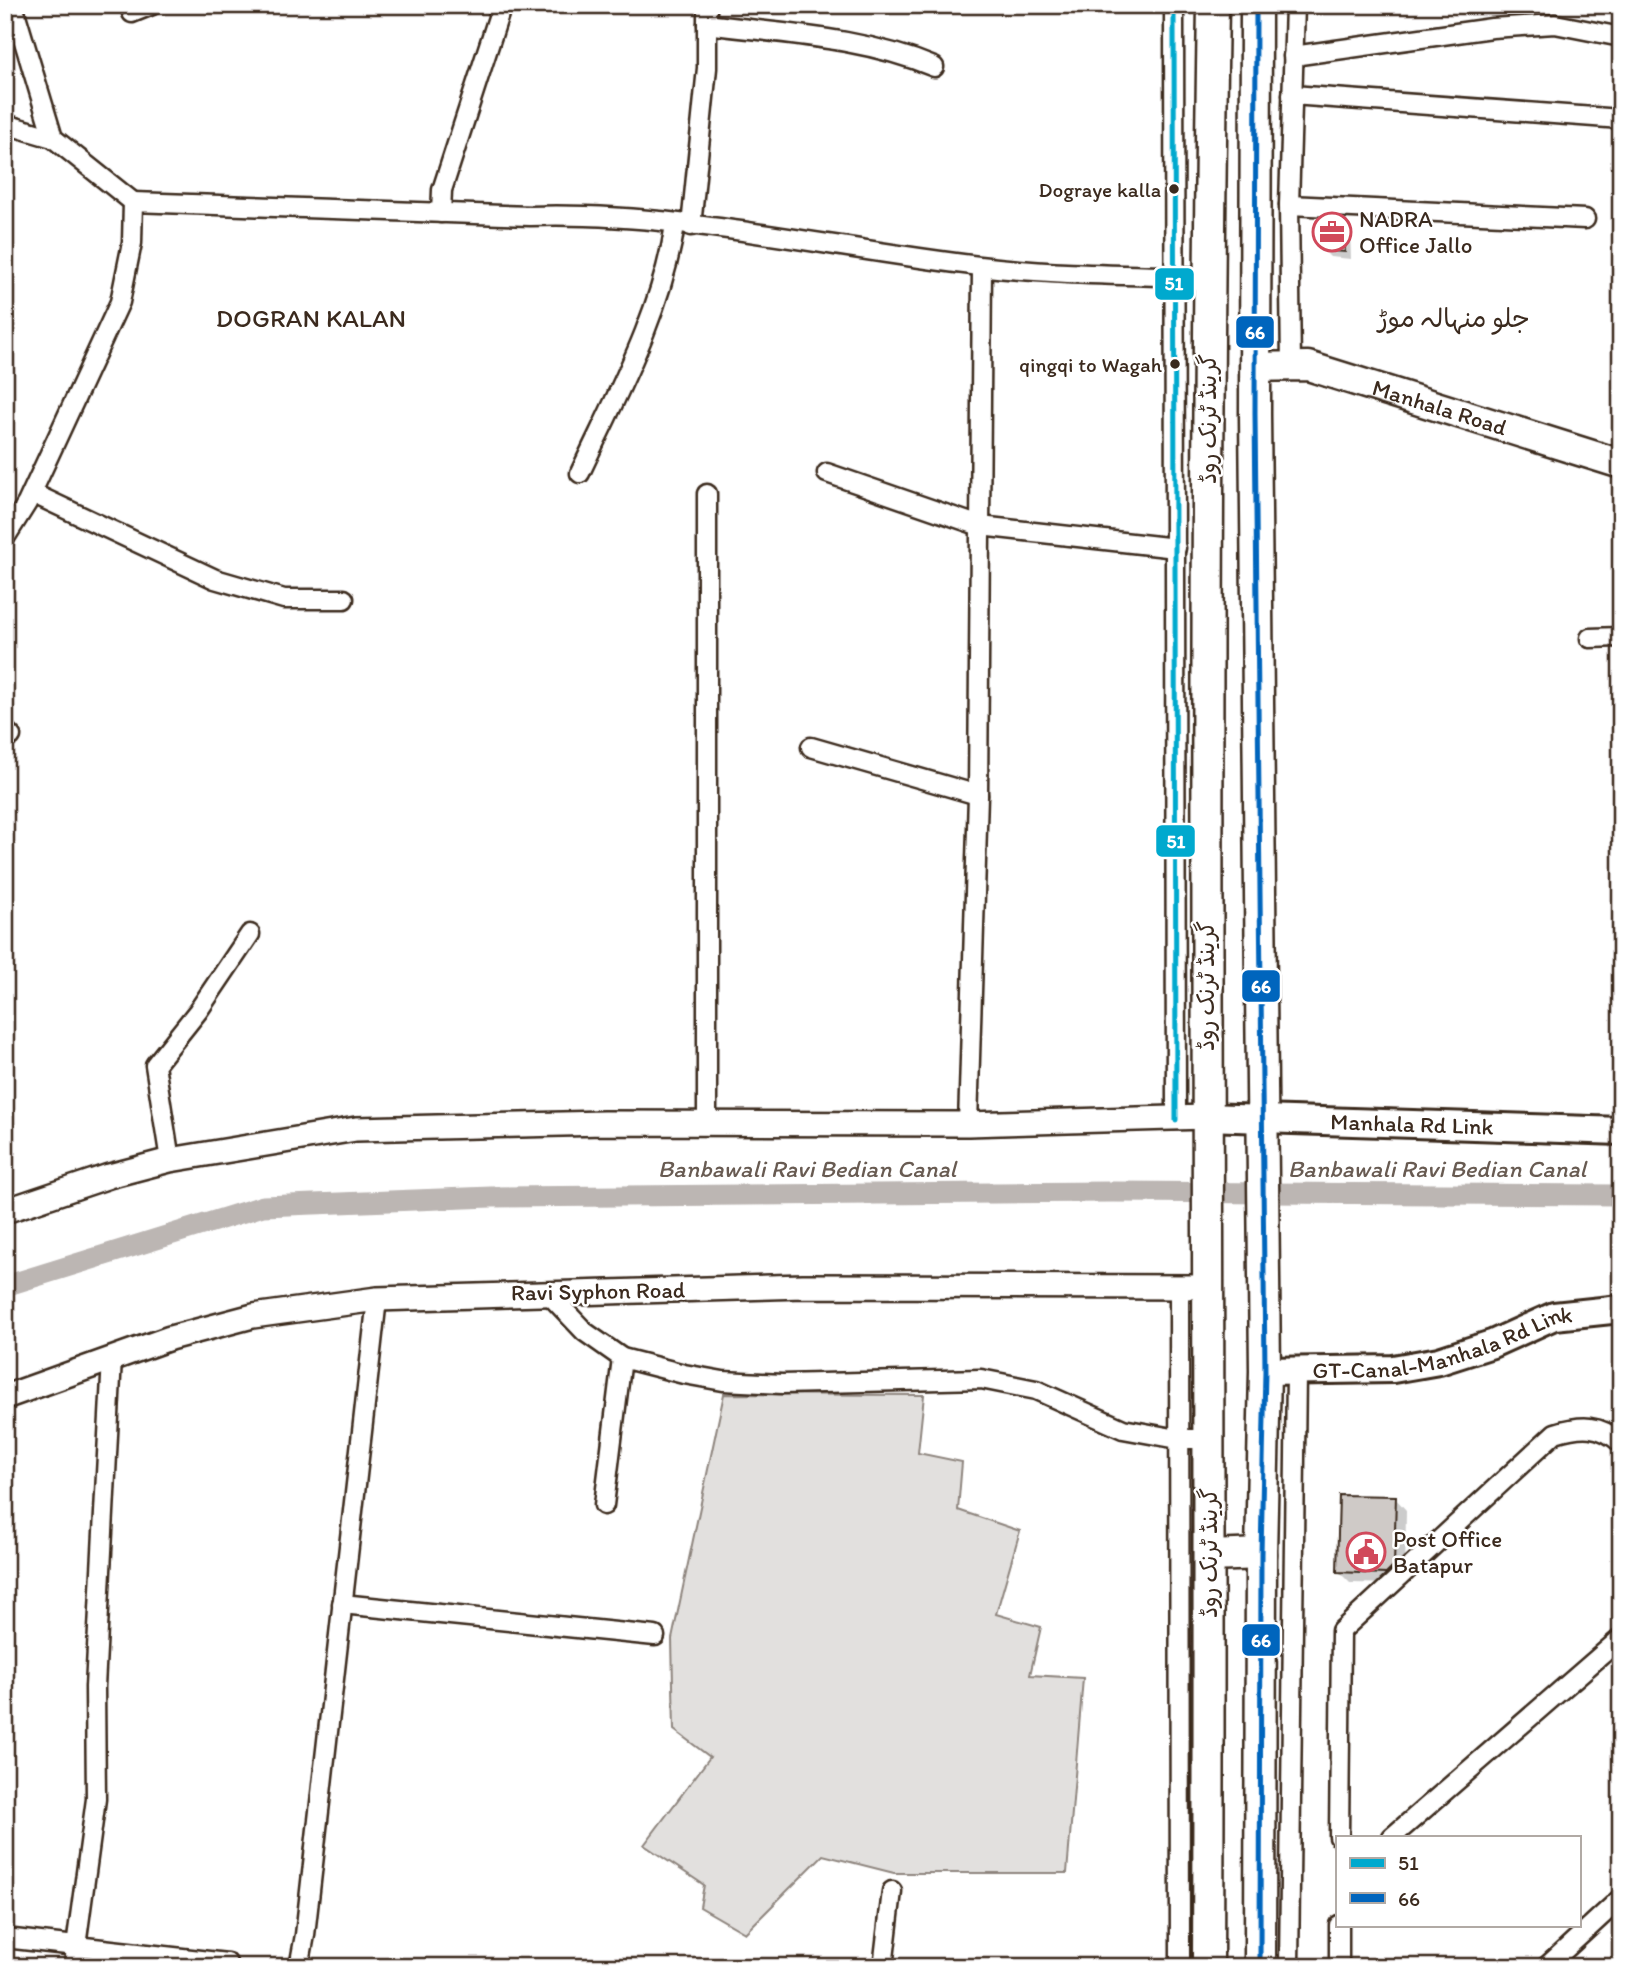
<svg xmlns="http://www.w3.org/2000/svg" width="1626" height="1972" font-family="Itim,'Playpen Sans Arabic',sans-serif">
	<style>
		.green { fill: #e2e0de; stroke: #8e857e; stroke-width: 2 }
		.shadow { fill: #0003 }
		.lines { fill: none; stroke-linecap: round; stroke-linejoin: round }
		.canal { stroke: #bcb6b3; stroke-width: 21 }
		.building { fill: #cfcac7; stroke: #3b2a1e; stroke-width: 2 }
		.minor-casing { stroke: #3b2a1e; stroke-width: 23 }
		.tertiary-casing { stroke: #3b2a1e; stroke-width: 28 }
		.secondary-casing { stroke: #3b2a1e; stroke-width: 32 }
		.primary-casing { stroke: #3b2a1e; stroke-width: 33 }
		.trunk-casing { stroke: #3b2a1e; stroke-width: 35 }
		.minor { stroke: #fff; stroke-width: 18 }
		.tertiary { stroke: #fff; stroke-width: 23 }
		.secondary { stroke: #fff; stroke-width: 26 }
		.primary { stroke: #fff; stroke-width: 28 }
		.trunk { stroke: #fff; stroke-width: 30 }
		.bus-1-casing { stroke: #fff; stroke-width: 10 }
		.bus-2-casing { stroke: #fff; stroke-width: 10 }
		.bus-1 { stroke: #00a9ce; stroke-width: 5 }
		.bus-2 { stroke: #0065bd; stroke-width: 5 }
		.bus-dot { fill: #3b2a1e; stroke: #fff; stroke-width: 2.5 }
		.labels { text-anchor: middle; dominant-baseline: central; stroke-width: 5; stroke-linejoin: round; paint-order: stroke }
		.bus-label { font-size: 21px; fill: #3b2a1e; stroke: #fff; text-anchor: end }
		.poi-label { font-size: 23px; fill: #3b2a1e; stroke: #fff; text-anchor: start }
		.street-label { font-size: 23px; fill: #3b2a1e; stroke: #fff }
		.water-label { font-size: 24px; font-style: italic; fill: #685b52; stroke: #fff }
		.quarter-label { font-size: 26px; fill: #3b2a1e; stroke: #fff }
		.line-badge { stroke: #fff; stroke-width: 2.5 }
		.badge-label { font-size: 19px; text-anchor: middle; font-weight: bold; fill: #fff }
	</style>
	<rect width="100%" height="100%" fill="#fff"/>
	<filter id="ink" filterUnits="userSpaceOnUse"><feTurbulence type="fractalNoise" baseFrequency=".0143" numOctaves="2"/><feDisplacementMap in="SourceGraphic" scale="14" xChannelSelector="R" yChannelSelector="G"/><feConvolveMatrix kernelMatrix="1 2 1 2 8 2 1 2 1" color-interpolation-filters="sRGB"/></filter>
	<g filter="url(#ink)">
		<path class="green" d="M724,1394L924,1395L918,1453L962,1462L958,1510L1020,1531L996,1614L1041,1627L1030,1675L1083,1678L1067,1873H894L823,1855L745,1933L700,1907L704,1885L644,1845L710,1757L674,1730L672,1639Z"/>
		<g class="shadow">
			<path d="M1343,221L1350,228L1351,259L1330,257L1322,249Z"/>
			<path d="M1395,1498L1406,1510L1405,1578L1398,1584L1350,1583L1339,1572Z"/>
		</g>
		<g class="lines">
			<path class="canal" d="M5,1286L263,1206L491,1197L1112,1192L1621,1195"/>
		</g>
		<g class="building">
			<path d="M1321,218L1343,219L1345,252L1321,250Z"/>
			<path d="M1339,1495L1396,1496L1394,1566L1386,1574L1337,1572Z"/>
		</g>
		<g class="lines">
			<defs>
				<g id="minor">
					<path d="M13,5L53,138L133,202"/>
					<path d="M1174,5L1176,1120"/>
					<path d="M132,13L152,5"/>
					<path d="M707,24C783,34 862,37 934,67"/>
					<path d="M1293,56L1492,28L1555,24L1621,37"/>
					<path d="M1292,95L1621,119"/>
					<path d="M5,124L53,138"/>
					<path d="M1289,205L1585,219"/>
					<path d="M441,213L442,190L502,5"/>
					<path d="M691,226L707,68V5"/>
					<path d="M1291,366L1289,205L1295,5"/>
					<path d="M580,473C617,394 662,312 675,225"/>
					<path d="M827,473L980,526L1176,548"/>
					<path d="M32,493L215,579L284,599H344"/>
					<path d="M707,494V1124"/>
					<path d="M5,538L27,503L120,302L132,243L133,202L530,216C677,211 833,249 979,266C1054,275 1133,275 1208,277"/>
					<path d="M1590,638L1619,637L1621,634"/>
					<path d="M5,730L11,736"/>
					<path d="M811,747L978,795"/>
					<path d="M968,1124L978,795L982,267"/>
					<path d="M170,1160L155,1065L198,1011L250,934"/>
					<path d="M1179,1287L1180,1967"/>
					<path d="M547,1292L585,1332L622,1358L684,1374L723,1381L782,1384L981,1379L1036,1390L1123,1429L1178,1439H1208"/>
					<path d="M604,1505L622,1358"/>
					<path d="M342,1604L655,1636"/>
					<path d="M1339,1837L1341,1631L1555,1433C1581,1425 1600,1424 1621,1443"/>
					<path d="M1392,1837L1621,1638"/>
					<path d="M1339,1925V1967"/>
					<path d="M5,1938L76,1946L96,1799L95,1687L112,1358"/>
					<path d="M74,1967L76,1946L227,1963"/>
					<path d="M299,1967L305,1935L377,1299"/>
					<path d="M883,1967L892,1891"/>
					<path d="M1289,1967L1296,1372"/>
					<path d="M1546,1967L1621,1898"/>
				</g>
				<g id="tertiary">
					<path d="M5,1211L109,1176L170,1160L356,1129L604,1123L968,1124L1206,1117"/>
					<path d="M5,1397L170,1338L253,1316L377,1299L803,1286L1206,1287"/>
				</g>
				<g id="secondary">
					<path id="s1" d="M1206,1117L1621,1131"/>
					<path id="s2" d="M1265,1371L1393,1369L1439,1361L1492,1344L1554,1316L1621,1309"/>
				</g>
				<g id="primary">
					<path id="s3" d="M1255,367L1308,366L1621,464"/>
				</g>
				<g id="trunk">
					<path d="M1256,5L1255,414L1265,1371L1261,1554L1260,1967"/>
					<path d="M1210,1556L1261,1554"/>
					<path d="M1208,1967C1211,1313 1202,659 1213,5"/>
				</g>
			</defs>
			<use href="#minor" class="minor-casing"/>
			<use href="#tertiary" class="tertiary-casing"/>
			<use href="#secondary" class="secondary-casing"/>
			<use href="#primary" class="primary-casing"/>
			<use href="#trunk" class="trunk-casing"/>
			<use href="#minor" class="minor"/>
			<use href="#tertiary" class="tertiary"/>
			<use href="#secondary" class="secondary"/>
			<use href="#primary" class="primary"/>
			<use href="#trunk" class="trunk"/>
			<defs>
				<path id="bus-1" d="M1174,5L1176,1120"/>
				<path id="bus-2" d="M1256,5L1255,414L1265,1371L1261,1554L1260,1967"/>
			</defs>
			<use href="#bus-1" class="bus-1-casing"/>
			<use href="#bus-2" class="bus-2-casing"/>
			<use href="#bus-1" class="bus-1"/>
			<use href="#bus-2" class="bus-2"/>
		</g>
	</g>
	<defs>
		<symbol id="office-ring" viewBox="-11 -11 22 22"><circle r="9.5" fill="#fff" stroke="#d1495b" stroke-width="1.5"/><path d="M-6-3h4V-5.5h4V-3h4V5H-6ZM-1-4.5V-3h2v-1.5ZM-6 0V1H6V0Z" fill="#d1495b"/></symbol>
		<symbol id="civic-ring" viewBox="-11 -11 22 22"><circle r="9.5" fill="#fff" stroke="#d1495b" stroke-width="1.5"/><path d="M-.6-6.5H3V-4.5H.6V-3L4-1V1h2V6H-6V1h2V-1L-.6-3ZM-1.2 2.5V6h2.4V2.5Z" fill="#d1495b"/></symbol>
	</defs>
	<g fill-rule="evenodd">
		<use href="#office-ring" x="1310" y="210" width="44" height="44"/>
		<use href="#civic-ring" x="1344" y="1530" width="44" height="44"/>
	</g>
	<g class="bus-dot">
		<circle cx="1174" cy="189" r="6"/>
		<circle cx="1175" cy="364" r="6"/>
	</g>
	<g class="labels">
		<g class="bus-label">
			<text x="1161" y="189">Dograye kalla</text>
			<text x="1162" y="364">qingqi to Wagah</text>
		</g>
		<g class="poi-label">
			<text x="1359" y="219">NADRA<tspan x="1359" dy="26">Office Jallo</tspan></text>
			<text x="1393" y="1539">Post Office<tspan x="1393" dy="26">Batapur</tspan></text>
		</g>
		<g class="street-label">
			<text stroke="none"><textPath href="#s3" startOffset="191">Manhala Road</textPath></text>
			<text transform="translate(1208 419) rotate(-90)">گرینڈ ٹرنک روڈ</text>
			<text transform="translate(1206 986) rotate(-90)">گرینڈ ٹرنک روڈ</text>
			<text stroke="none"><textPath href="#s1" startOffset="206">Manhala Rd Link</textPath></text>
			<text transform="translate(598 1291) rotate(-1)">Ravi Syphon Road</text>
			<text stroke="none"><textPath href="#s2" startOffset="182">GT-Canal-Manhala Rd Link</textPath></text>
			<text transform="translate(1209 1553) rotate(-90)">گرینڈ ٹرنک روڈ</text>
		</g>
		<g class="water-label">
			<text x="807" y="1168">Banbawali Ravi Bedian Canal</text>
			<text x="1437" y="1168">Banbawali Ravi Bedian Canal</text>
		</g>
		<g class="quarter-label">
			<text x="311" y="318">DOGRAN KALAN</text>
			<text x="1454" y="318">جلو منہالہ موڑ</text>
		</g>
	</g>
	<g class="line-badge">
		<rect x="1154" y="267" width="41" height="34" rx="7" fill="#00a9ce"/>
		<rect x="1235" y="315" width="40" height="34" rx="7" fill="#0065bd"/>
		<rect x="1155" y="824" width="41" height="34" rx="7" fill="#00a9ce"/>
		<rect x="1241" y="969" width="40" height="34" rx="7" fill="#0065bd"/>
		<rect x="1241" y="1623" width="40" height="34" rx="7" fill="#0065bd"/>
	</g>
	<g class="badge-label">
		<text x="1174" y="290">51</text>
		<text x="1255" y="339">66</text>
		<text x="1176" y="848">51</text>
		<text x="1261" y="993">66</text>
		<text x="1261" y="1647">66</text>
	</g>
	<rect width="1626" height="1972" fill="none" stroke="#fff" stroke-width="28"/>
	<rect x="14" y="14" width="1598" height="1944" fill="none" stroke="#3b2a1e" stroke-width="2.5" filter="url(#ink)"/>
	<rect x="1336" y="1836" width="245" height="91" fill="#ffffff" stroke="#b1aaa5" stroke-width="2"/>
	<rect x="1350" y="1858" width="35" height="10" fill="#00a9ce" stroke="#b1aaa5" stroke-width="2"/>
	<text x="1398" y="1870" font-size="21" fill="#3b2a1e">51</text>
	<rect x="1350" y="1893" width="35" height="10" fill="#0065bd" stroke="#b1aaa5" stroke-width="2"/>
	<text x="1398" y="1906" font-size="21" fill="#3b2a1e">66</text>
</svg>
